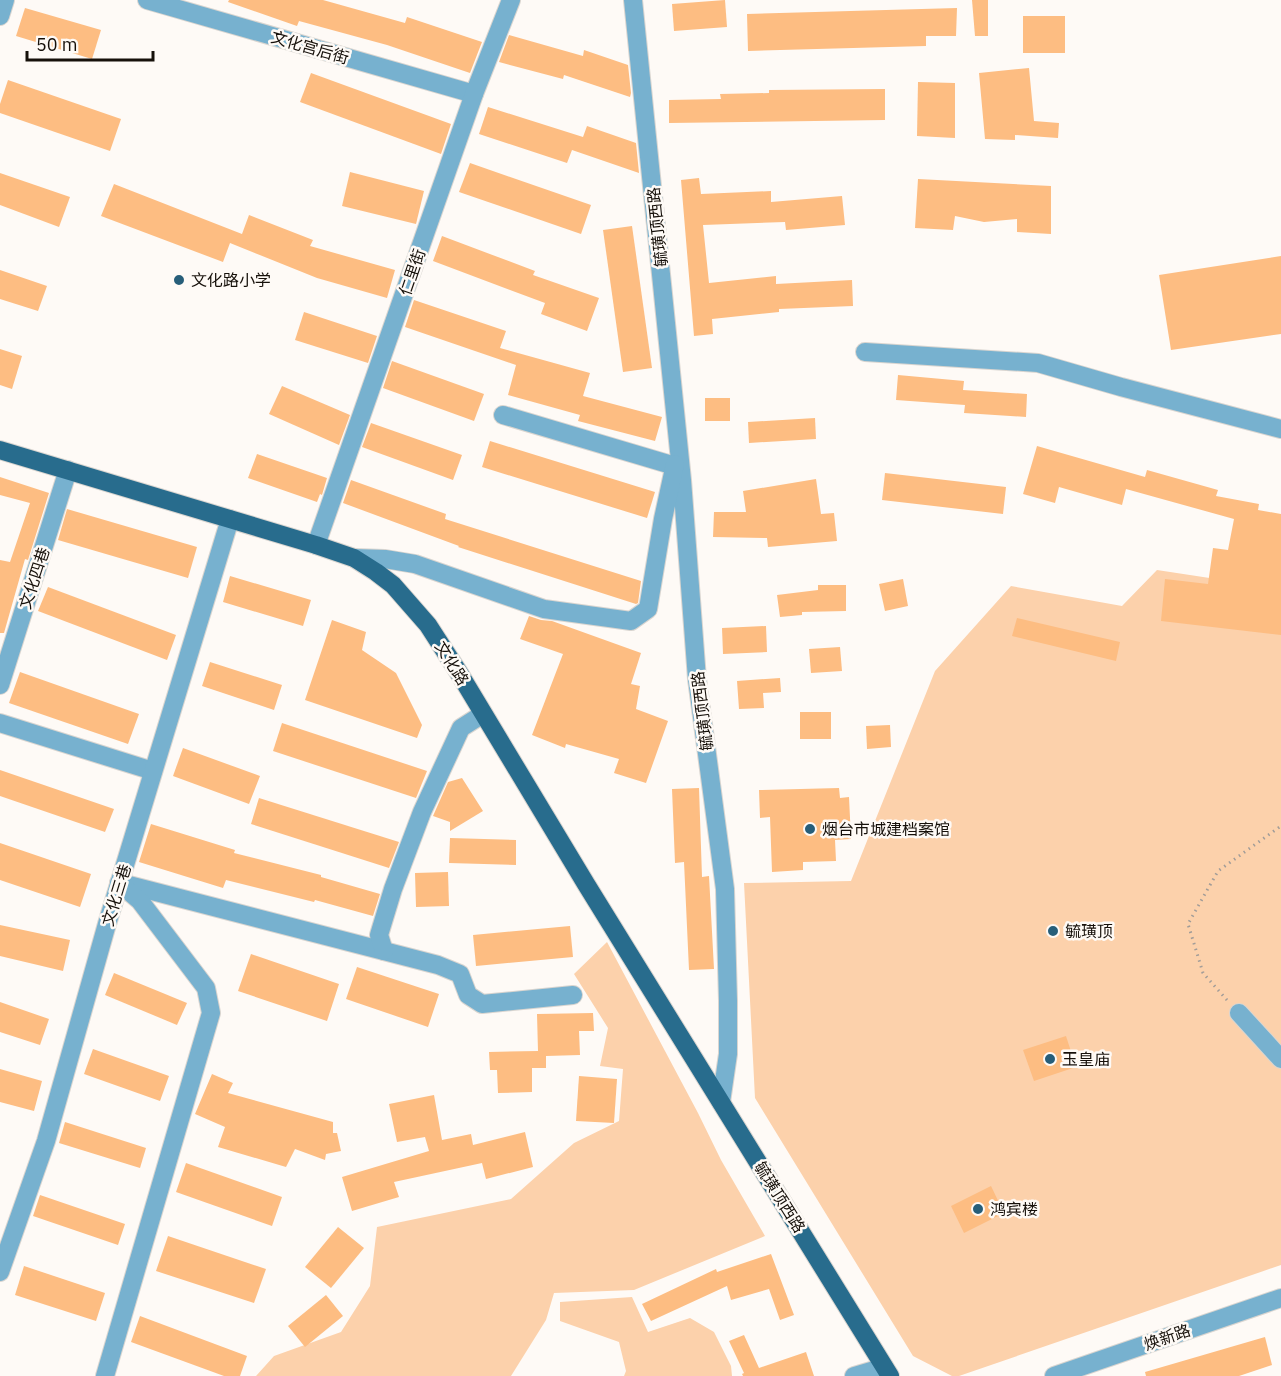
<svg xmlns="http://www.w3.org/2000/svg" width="1281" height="1376" font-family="'IBM Plex Sans','Noto Sans SC',sans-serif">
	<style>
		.green { fill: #fcd1ab }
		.building { fill: #fdbd82 }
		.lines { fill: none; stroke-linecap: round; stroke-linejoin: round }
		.minor-casing { stroke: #d9d5d0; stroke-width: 20 }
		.major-casing { stroke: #d9d5d0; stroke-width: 20 }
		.path { stroke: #a19c98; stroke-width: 3; stroke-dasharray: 1.5 4.5; stroke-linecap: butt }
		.minor { stroke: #77b1cf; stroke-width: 18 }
		.major { stroke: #286c8d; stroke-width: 18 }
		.poi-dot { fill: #275e79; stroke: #fefaf6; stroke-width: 2 }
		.labels { text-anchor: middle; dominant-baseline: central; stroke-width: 5; stroke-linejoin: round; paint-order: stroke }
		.street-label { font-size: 16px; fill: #16100a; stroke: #fefaf6 }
		.poi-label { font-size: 16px; fill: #16100a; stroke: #fefaf6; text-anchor: start }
	</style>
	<rect width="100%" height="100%" fill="#fefaf6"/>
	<g class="green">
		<path d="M1157,570L1281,589V1265L959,1376H952L913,1356L755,1098L744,883L851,881L935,671L1011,586L1122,606Z"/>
		<path d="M607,942L698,1113L721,1160L765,1236L634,1290L554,1293L546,1320L511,1376H256L274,1356L341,1332L370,1286L377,1227L511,1199L574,1143L619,1121L623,1069L600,1066L608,1028L574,974Z"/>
		<path d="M632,1297L648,1332L690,1318L714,1332L731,1366L732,1376H624L626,1371L619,1342L560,1321V1302Z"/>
	</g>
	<g class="building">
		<path d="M229,0H323L405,23L407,17L482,42L470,73L387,45L299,21L297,26L228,2Z"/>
		<path d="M725,0L727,27L674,31L672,4Z"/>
		<path d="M972,0H988V36H975Z"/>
		<path d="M25,8L101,30L92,59L16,36Z"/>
		<path d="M957,8L956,36H926V46L748,51L747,14Z"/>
		<rect x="1023" y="16" width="42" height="37"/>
		<path d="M509,35L583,56L584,50L628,65L631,93L630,97L564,75L563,79L499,62Z"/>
		<path d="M1029,68L1034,121L1059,123L1058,138L1015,135V140L985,139L979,73Z"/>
		<path d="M311,73L451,124L441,154L300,102Z"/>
		<path d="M8,80L121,119L110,151L0,113V104Z"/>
		<path d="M918,82L955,83V138L917,136Z"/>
		<path d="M885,89V120L669,123V100L721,99L720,94L769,93V90Z"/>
		<path d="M488,107L583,137L587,126L636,143L639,173L572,150L567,163L479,134Z"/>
		<path d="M470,163L591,205L581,234L459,192Z"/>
		<path d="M350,172L424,191L416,224L342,206Z"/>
		<path d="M0,173L70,197L59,227L0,205Z"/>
		<path d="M699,178L701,194L771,191V202L842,196L845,225L786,230L785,222L703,225L709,283L776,276V284L852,280L853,306L779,309V312L712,319L713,334L694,336L681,180Z"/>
		<path d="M918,179L1051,186V234L1017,232V219L984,222L955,216L953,230L915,228Z"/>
		<path d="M114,184L242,234L249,215L313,240L310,246L395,270L387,298L317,278L230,243L223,262L101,216Z"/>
		<path d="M632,226L652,368L623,372L603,230Z"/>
		<path d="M442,236L535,271L533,275L599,298L587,331L541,314L545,303L433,261Z"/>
		<path d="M1281,256V334L1171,350L1159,275Z"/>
		<path d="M0,270L47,286L38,311L0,299Z"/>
		<path d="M414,300L506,331L500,348L590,373L583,396L662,417L655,441L578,421L580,415L508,395L516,365L405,327Z"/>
		<path d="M304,312L377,336L368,363L295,340Z"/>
		<path d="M0,349L22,356L12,389L0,385Z"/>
		<path d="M392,361L484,394L474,421L383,388Z"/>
		<path d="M898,375L964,381L963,390L1027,394L1026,417L964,413L965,405L896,400Z"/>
		<path d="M282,386L350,415L339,445L269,414Z"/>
		<rect x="705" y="398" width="25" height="23"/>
		<path d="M815,418L816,439L749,443L748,422Z"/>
		<path d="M371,423L462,455L453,480L362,447Z"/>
		<path d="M490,441L655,492L647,518L482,467Z"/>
		<path d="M1037,446L1145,477L1147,470L1218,490L1216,496L1259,504L1258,510L1281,514V635L1161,621L1165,579L1208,584L1213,548L1228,550L1234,519L1126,489L1122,505L1059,487L1055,503L1023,494Z"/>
		<path d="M257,454L327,478L322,495L320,494L317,502L248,478Z"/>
		<path d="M885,473L1006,487L1003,514L882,500Z"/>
		<path d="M0,477L49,493L28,560L25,559L4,633H0V560L10,562L30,503L0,495Z"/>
		<path d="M816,479L821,514L834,513L837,541L768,547L767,538L713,537L714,512H746L743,491Z"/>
		<path d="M351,480L446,514L445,519L641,581L638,603L636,604L458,547L459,546L343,503Z"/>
		<path d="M67,509L197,547L188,578L58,540Z"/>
		<path d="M230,576L311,600L303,626L223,602Z"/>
		<path d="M903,579L908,606L885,611L879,584Z"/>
		<path d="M818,585H846V611L802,612V615L780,617L777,595L818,590Z"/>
		<path d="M48,587L176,635L167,660L38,611Z"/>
		<path d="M529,616L541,620L552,621L641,653L631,684L640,686L636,709L668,721L646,783L614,773L619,759L566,744L565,748L532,735L563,654L520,639Z"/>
		<path d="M1017,618L1120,642L1116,661L1012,636Z"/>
		<path d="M332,620L366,632L362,650L396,673L422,725L417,738L305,700Z"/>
		<path d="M766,626L767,652L723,654L722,628Z"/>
		<path d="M840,647L842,671L811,673L809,649Z"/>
		<path d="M210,662L282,685L274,710L202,686Z"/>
		<path d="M20,672L139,714L128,744L9,703Z"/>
		<path d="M780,678L781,692L763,693L764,708L739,709L737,681Z"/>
		<rect x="800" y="712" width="31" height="27"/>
		<path d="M282,723L427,771L416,798L273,751Z"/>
		<path d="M890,725L891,747L867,749L866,726Z"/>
		<path d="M183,748L260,776L249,804L173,776Z"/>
		<path d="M0,770L114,809L105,832L0,796Z"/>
		<path d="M462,778L483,811L450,831V822L433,816L448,782Z"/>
		<path d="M699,788L702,877L709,876L714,969L689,970L684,862L675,863L672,789Z"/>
		<path d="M839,788L840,798L849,797L851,839L835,840L836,861L803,862V870L772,872L770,817L760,818L759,790Z"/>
		<path d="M259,798L399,842L389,868L251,824Z"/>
		<path d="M151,824L235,850L234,853L321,875V877L380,894L373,916L315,900L314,902L226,880L223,888L139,862Z"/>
		<path d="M450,838L516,840V865L449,863Z"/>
		<path d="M0,843L91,874L80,907L0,880Z"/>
		<path d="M448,872L449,906L416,907L415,873Z"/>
		<path d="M0,925L70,940L63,971L0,956Z"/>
		<path d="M570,926L573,957L476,966L473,935Z"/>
		<path d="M251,954L339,984L327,1021L238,991Z"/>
		<path d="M357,967L439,994L428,1027L346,999Z"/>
		<path d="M114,973L187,1003L177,1025L105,995Z"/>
		<path d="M0,1002L49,1019L40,1045L0,1032Z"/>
		<path d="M593,1013L594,1031H579L580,1055L546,1056V1068H532V1092L498,1093L497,1070H490L489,1052L538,1051L537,1014Z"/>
		<path d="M1066,1036L1076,1067L1034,1081L1023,1050Z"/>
		<path d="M93,1049L169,1076L160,1101L84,1074Z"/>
		<path d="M0,1069L42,1081L34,1111L0,1102Z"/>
		<path d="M212,1074L233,1083L228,1093L333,1122V1133H337L341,1151L326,1154L325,1160L295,1149L286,1167L218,1147L225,1127L195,1114Z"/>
		<path d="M579,1076L617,1079L614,1123L576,1121Z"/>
		<path d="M434,1095L442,1140L471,1134L473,1145L525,1132L533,1167L486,1179L482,1163L394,1182L399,1197L352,1211L342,1177L429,1151L425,1137L397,1142L389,1104Z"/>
		<path d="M65,1122L146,1148L140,1168L59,1143Z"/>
		<path d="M186,1163L282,1197L272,1226L176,1192Z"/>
		<path d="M991,1186L1004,1213L964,1233L951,1206Z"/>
		<path d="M40,1195L125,1224L118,1245L33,1216Z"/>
		<path d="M338,1227L364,1248L331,1288L305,1267Z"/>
		<path d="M168,1236L266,1269L254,1303L156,1271Z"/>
		<path d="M771,1254L794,1315L780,1320L769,1289L731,1300L727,1286L651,1321L642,1304L716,1269L717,1272Z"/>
		<path d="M24,1266L105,1293L96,1321L15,1295Z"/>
		<path d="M326,1295L343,1316L305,1347L288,1326Z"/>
		<path d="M140,1316L247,1356L240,1376H224L131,1342Z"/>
		<path d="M744,1335L759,1368L806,1352L814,1376H743L742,1374L744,1373L729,1341Z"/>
		<path d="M1265,1337L1272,1365L1239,1376H1146L1145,1372Z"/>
	</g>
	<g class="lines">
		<defs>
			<g id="minor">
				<path d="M147,0L474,94"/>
				<path d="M633,0L682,480L697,679L725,889L728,1001V1054L721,1102"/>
				<path d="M0,16L5,0"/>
				<path d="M865,352L1038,363L1121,387L1281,429"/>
				<path d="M503,415L675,466"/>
				<path d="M316,545L474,94L511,0"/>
				<path d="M354,558L385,559L415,564L544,609L631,621L648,609L663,519L675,464"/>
				<path d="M0,685L68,470"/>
				<path d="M0,723L153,771"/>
				<path d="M125,884L438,965L460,974L468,995L482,1004L573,995"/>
				<path d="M384,951L379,935L393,889L422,812L461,728L483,714"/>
				<path d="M1239,1013L1281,1059"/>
				<path d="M0,1272L46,1141L107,924L230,519"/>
				<path d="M105,1376L211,1013L206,988L140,901L119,883"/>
				<path d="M854,1376L884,1367"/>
				<path d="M1054,1376L1281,1298"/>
			</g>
			<path id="major" d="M0,450L316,545L354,558L376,572L393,585L428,625L459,673L586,884L890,1376"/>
		</defs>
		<use href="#minor" class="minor-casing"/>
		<use href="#major" class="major-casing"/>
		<path class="path" d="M1227,1000L1203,973L1188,924L1218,871L1281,826"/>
		<use href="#minor" class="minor"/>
		<use href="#major" class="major"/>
	</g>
	<g class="poi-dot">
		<circle cx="179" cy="280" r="6"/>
		<circle cx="810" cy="829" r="6"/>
		<circle cx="1053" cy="931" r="6"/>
		<circle cx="1050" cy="1059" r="6"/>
		<circle cx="978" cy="1209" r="6"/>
	</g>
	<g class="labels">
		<g class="street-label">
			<text transform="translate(310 47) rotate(16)">文化宫后街</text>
			<text transform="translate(657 227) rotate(-96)">毓璜顶西路</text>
			<text transform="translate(412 272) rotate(-71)">仁里街</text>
			<text transform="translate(34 578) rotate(-72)">文化四巷</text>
			<text transform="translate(452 663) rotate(58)">文化路</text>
			<text transform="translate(702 711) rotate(-97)">毓璜顶西路</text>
			<text transform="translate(116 895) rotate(-73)">文化三巷</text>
			<text transform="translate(780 1197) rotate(58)">毓璜顶西路</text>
			<text transform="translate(1167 1337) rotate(-19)">焕新路</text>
		</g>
		<g class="poi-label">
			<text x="191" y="280">文化路小学</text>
			<text x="822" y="829">烟台市城建档案馆</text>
			<text x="1065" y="931">毓璜顶</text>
			<text x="1062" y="1059">玉皇庙</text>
			<text x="990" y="1209">鸿宾楼</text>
		</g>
	</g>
	<path d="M27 51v9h126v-9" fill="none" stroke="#16100a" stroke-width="3"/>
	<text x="36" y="51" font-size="18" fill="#16100a" stroke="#fefaf6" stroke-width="4.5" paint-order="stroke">50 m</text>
</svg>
